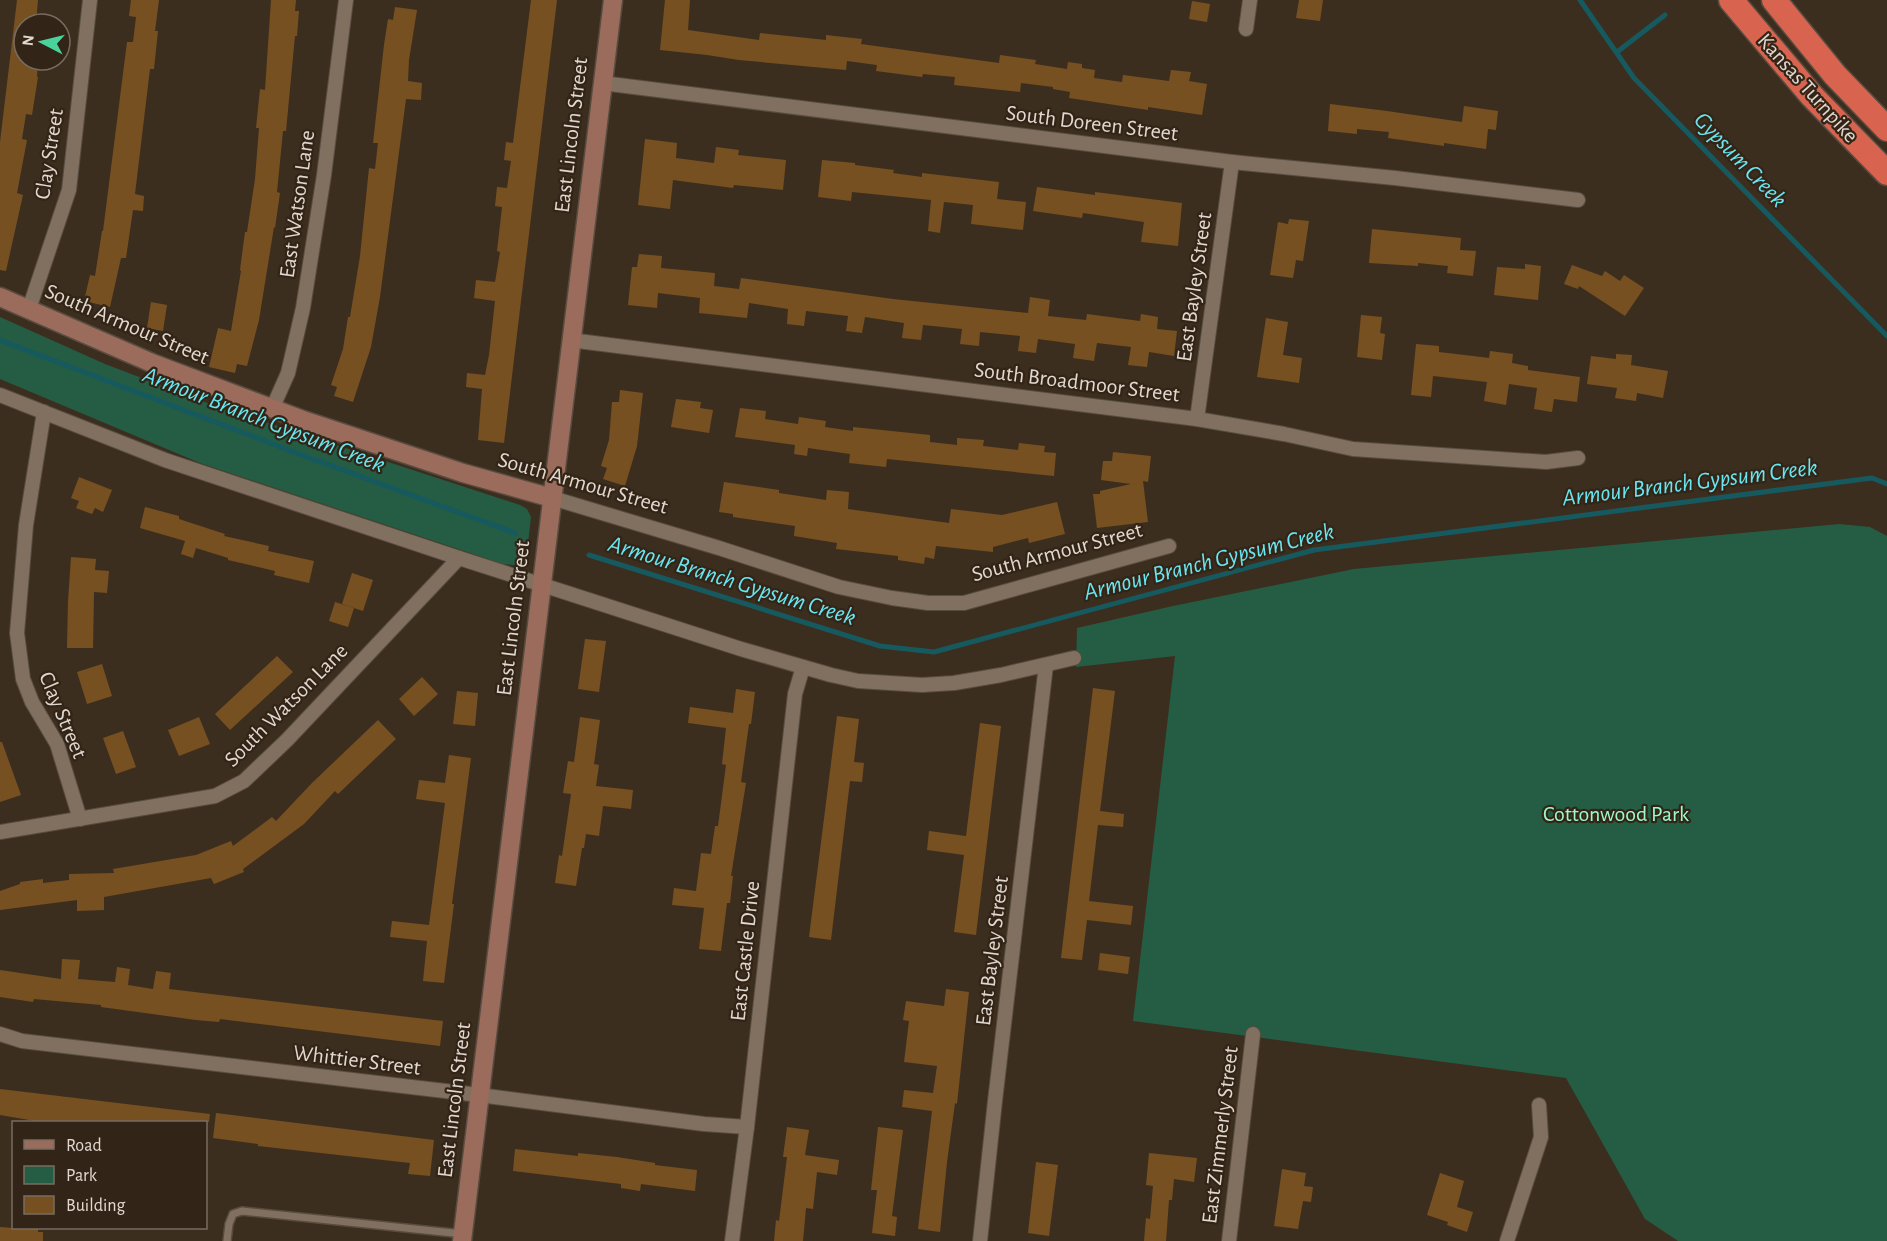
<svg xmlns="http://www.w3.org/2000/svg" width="1887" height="1241" font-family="'Alegreya Sans',sans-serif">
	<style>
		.green { fill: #245d44 }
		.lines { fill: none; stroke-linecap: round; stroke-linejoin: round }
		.stream { stroke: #16595f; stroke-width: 5 }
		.building { fill: #775022 }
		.lane-casing { stroke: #584c40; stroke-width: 10 }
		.street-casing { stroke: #584c40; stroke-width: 16 }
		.secondary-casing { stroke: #584c40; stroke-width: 21 }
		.highway-casing { stroke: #584c40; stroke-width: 27 }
		.lane { stroke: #817060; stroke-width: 7 }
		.street { stroke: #817060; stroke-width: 14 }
		.secondary { stroke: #9b6c5b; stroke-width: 18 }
		.highway { stroke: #d8634e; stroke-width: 24 }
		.labels { text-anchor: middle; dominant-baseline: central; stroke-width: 4.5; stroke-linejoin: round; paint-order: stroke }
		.street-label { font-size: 22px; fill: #e1d8cf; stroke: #322416 }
		.park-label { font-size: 22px; fill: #9bfacc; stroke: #322416 }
		.water-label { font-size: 24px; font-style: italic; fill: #6ae6f0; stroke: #322416 }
	</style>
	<rect width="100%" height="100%" fill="#3c2e1f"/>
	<g class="green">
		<path d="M0,317L105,364L210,404L520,505L527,509L531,517L527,552L524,559L515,565L503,564L200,463L0,379Z"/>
		<path d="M1839,524L1870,527L1887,536V1241H1678L1645,1219L1566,1078L1133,1021L1175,656L1076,667L1077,628L1173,606L1354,569Z"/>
	</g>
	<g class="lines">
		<g class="stream">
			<path d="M1580,0L1634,78L1887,336"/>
			<path d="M1617,52L1665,15"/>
			<path d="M0,340L307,457L515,533"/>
			<path d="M589,555L880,646L934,652L1314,550L1872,478L1887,484"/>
		</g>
	</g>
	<g class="building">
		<path d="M17,0H38L36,24H24V60H38L37,77H38L32,115L26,114L22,139L27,140L17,193L23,195L6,271L0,270V142Z"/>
		<path d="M131,0H159L155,31H158L154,69H150L135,194L144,196L143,211L133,210L126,258H121L110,307L84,301L90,275L95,276L102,231H103L127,42H133L136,17L129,16Z"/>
		<path d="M271,0H296L295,11H299L297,36H295L286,131H283L277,192L280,193L275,228L274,227L259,320L247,366L237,364L235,373L209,367L218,328L231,331L241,271L240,270L245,232H247L255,179L259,128H256L260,89L265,90Z"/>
		<path d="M531,0H557L504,443L478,440L482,389L466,387L467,373L485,375L489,355L495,301L474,298L476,280L495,282L500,252L497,251L502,207L495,206L497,187L507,188L511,161L504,160L506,142L513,143Z"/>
		<path d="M665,0H690L688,30L759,40L760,33L826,40V35L862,39L861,44L999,63L1000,55L1036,60L1035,64L1067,69L1068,62L1082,64V68L1095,70L1094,78L1122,82L1123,75L1169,81L1171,70L1191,72L1189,81L1207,84L1202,115L1148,107V110L1069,98L1070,92L1053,89V87L1021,83L1020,92L954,85L955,77L923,74L922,77L876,71L877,65L847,61L846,70L739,60L707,55L660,50Z"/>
		<path d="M1299,0H1323L1320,21L1296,18Z"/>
		<path d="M1192,1L1210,4L1207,22L1189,19Z"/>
		<path d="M395,7L417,10L409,60L408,81L422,83L421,100L406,99L380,297L371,347L353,402L334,396L337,387L331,385L343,349L348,317H350L360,256L369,168L375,169L378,143H373L384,45L388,19L393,20Z"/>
		<path d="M1330,104L1387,111L1462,122L1464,106L1498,111L1496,130L1488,129L1486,149L1444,143V146L1388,138L1389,132L1357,129V134L1328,131Z"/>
		<path d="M645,139L677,143L676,158L714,163L716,147L739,150L738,155L786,160L783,190L734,185L733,188L673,180L670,209L638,205Z"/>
		<path d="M822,160L855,163V165L894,170L893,173L922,177V173L999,182L997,199L1026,202L1023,230L971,224L973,205L944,202L940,233L928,231L931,200L852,192L851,201L818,197Z"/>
		<path d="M1037,187L1095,195V192L1182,203L1178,246L1141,242L1144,222L1083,213L1082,218L1033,211Z"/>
		<path d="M1289,219L1309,221L1303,261L1296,260L1293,278L1270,275L1278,222L1288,224Z"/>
		<path d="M1372,229L1461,238L1460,250L1476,251L1473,276L1447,273L1448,266L1418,263V266L1369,263Z"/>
		<path d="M639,254L662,256L661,268L715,273L714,286L739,289L741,278L893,299L1028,313L1030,297L1050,300L1048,316L1086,320L1087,314L1140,321L1141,314L1158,317L1157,329L1177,331L1174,356L1149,352L1147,367L1128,365L1131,347L1097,343L1094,361L1073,358L1075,344L1038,339L1036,353L1018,351L1020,336L980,332L979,346L960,344L962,329L923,325L921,340L902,338L904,323L865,317L862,333L846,331L848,316L806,311L804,326L787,324L788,309L749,303L747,318L699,313L700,298L658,293L657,308L628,305L632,267H637Z"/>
		<path d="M1525,264L1541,266L1538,300L1494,295L1497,267L1525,269Z"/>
		<path d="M1572,265L1602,276L1605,271L1620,281L1624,275L1644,288L1625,316L1579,286L1578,289L1564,284Z"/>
		<path d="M151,302L167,305L163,331L147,328Z"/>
		<path d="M1361,315L1382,317L1380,333L1385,334L1382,360L1357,357Z"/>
		<path d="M1266,318L1288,322L1283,355L1302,358L1299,383L1257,377Z"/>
		<path d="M1416,344L1439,346V352L1473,356L1489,358L1490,351L1513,354L1512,363L1528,366V370L1580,377L1577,402L1554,399L1552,412L1534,409L1537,388L1509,384L1506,405L1484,401L1487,382L1433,376L1431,397L1411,395Z"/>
		<path d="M1616,354L1632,355L1631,365L1668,371L1663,398L1637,393L1636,401L1615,398L1617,388L1587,384L1591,356L1616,359Z"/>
		<path d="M620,390L643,393L637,446L625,486L603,479L607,468L601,466L609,440L612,402H619Z"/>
		<path d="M676,399L701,402L700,408L713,410L709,433L671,427Z"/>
		<path d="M740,408L766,411L765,419L798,424L799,417L826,421L825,427L853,431V427L930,435V442L957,445V438L984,440L983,446L1018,450L1019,443L1045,446L1044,452L1056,453L1054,476L887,459L886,467L849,463L850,454L808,448L807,456L794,454L795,445L735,437Z"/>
		<path d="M1113,452L1151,456L1148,482L1143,481L1148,522L1097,528L1093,494H1100V491L1131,484L1101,480L1103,461H1112Z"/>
		<path d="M79,477L112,490L103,512L95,508L92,514L76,508L79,501L71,498Z"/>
		<path d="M724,482L779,490V493L826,500L827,490L849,492L848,509L949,523L951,509L1002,515L1057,502L1065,534L1029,543L1028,538L993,547V552L936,546L934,559L925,557L924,564L898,560V556L836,549L837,543L794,536L795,526L733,517V514L719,512Z"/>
		<path d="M145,507L179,516V519L225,534L224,536L269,546L268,551L314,561L309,583L274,575L275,571L228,560V558L196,548L193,558L181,554L185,541L140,528Z"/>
		<path d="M71,557L96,559L95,570L109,571L107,593L94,592L93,648H67L68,601Z"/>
		<path d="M352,573L373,580L363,611L342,604Z"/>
		<path d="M335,602L354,608L348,627L329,621Z"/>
		<path d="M585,639L606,641L599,692L578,689Z"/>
		<path d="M277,656L293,672L230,730L215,714Z"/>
		<path d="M102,664L112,696L87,704L77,672Z"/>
		<path d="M422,677L438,694L414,716L399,699Z"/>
		<path d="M1093,688L1115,691L1100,811L1124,814L1123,827L1098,825L1089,901L1133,906L1131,925L1087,920L1082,960L1061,958Z"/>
		<path d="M736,689L755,692L751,724H749L741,782L746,783L731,876H733L730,903H727L721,951L699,949L704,908L672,905L674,888L696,891L701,853L711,854L715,826H718L726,765L722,764L726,728L688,723L690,707L733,713Z"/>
		<path d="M457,691L478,693L475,726L453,724Z"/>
		<path d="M837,716L859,719L854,762L864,763L862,782L850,781L831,940L809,937Z"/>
		<path d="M199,717L210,744L179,756L168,730Z"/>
		<path d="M580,717L600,720L594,764L599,765L596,786L633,790L631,809L603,806L599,836L586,834L584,848H582L576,886L555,883L559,855L562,856L571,794L563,793L568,761L574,762Z"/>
		<path d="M378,720L396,739L338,794L335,791L304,824L243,869L244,872L214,884L211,878L104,897V910L77,911V900L0,910V891L20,884V882L43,879V883L69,880V874L114,873L113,869L196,855L231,841L233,846L272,817L276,821L312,783Z"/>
		<path d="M980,723L1001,726L976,935L954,932L964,855L927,850L929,831L966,836Z"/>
		<path d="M123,731L136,767L116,774L103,738Z"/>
		<path d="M0,742H2L21,795L0,802Z"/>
		<path d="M449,755L471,758L452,904H454L444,983L423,981L427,941L390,937L392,921L429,925L445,803L416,799L419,780L445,783Z"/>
		<path d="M1100,953L1130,957L1128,974L1098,970Z"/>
		<path d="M62,959L80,960L78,979L115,982L117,967L130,969L128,985L153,989L156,971L171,973L169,989L443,1021L440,1046L220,1019L219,1022L196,1020L101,1007V1005L34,999L33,1002L0,997V970L61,979Z"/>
		<path d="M946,989L969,992L957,1104L955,1103L947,1162L940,1232L918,1229L932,1111L902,1107L904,1090L933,1093L937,1066L904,1062L909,1021L903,1020L906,1001L944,1006Z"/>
		<path d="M0,1089L210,1114L209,1122H35V1121L0,1115Z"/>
		<path d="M216,1113L434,1140L430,1176L408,1174L410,1163L258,1146V1144L213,1138Z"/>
		<path d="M787,1127L809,1130L805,1155L839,1160L837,1175L817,1172L813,1209L806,1208L803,1241H774L776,1220L779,1221L787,1157H783Z"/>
		<path d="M878,1127L903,1130L892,1216L897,1217L895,1236L872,1233L877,1190H871Z"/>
		<path d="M515,1149L578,1156V1153L617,1157L655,1163V1165L697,1170L695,1191L641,1184L640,1191L621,1188V1184L513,1171Z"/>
		<path d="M1149,1153L1197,1158L1194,1182L1174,1179L1172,1200H1169L1166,1241H1144L1146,1218L1150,1219L1153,1186L1146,1185Z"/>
		<path d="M1036,1162L1058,1165L1049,1236L1028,1233Z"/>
		<path d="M1282,1169L1306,1173L1304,1186L1313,1187L1311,1202L1303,1201L1298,1229L1274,1226Z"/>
		<path d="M1440,1173L1464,1181L1457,1207L1473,1212L1467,1232L1447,1225L1448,1222L1427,1215Z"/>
		<path d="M0,1227L13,1228L38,1227V1232H43V1241H0Z"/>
	</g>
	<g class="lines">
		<defs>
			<path id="lane" d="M227,1241L229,1224L233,1214L242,1211L463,1234"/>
			<g id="street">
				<path d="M1246,29L1250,0"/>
				<path d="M602,83L1232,162L1395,178L1578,200"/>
				<path d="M29,309L69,190L90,0"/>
				<path d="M570,340L1197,419L1284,434L1353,449L1546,462L1578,458"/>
				<path d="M0,395L165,460L459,558L741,649L831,675L858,681L922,685L954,683L1001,675L1074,658"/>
				<path d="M272,409L288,373L303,308L324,175L346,0"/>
				<path d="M44,412L26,525L17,633L23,679L32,702L57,744L80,819"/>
				<path d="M1197,419L1232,162"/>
				<path d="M552,498L719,548L839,587L892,598L928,603H964L1169,546"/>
				<path d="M0,832L215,796L244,781L287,740L459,558"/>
				<path d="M0,1034L22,1041L479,1095L704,1124L747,1127"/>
				<path d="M732,1241L747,1127L795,694L803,667"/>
				<path d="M980,1241L995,1101L1046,665"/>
				<path d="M1229,1241L1253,1034"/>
				<path d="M1507,1241L1541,1137L1539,1105"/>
			</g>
			<g id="secondary">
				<path d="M0,297L152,363L303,420L463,473L552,498"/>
				<path d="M462,1241L613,0"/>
			</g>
			<g id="highway">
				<path d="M1731,0L1812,96L1887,173"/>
				<path d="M1774,0L1835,75L1887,129"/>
			</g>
		</defs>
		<use href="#lane" class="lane-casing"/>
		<use href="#street" class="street-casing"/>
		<use href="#secondary" class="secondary-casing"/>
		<use href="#highway" class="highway-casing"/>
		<use href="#lane" class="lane"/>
		<use href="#street" class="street"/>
		<use href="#secondary" class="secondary"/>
		<use href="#highway" class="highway"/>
	</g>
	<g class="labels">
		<g class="street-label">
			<text transform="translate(1808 88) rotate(48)">Kansas Turnpike</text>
			<text transform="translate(1092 123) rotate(7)">South Doreen Street</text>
			<text transform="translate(571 135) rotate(-83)">East Lincoln Street</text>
			<text transform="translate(49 154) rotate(-81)">Clay Street</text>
			<text transform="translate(297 204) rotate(-82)">East Watson Lane</text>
			<text transform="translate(1194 287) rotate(-82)">East Bayley Street</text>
			<text transform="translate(127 324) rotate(23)">South Armour Street</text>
			<text transform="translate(1077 382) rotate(7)">South Broadmoor Street</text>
			<text transform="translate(583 483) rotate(16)">South Armour Street</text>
			<text transform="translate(1057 552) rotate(-15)">South Armour Street</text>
			<text transform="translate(513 618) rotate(-83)">East Lincoln Street</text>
			<text transform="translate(286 705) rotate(-45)">South Watson Lane</text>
			<text transform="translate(63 715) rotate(67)">Clay Street</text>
			<text transform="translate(745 951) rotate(-84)">East Castle Drive</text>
			<text transform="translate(992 951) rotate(-83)">East Bayley Street</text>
			<text transform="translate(357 1060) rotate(7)">Whittier Street</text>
			<text transform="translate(454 1100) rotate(-83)">East Lincoln Street</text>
			<text transform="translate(1220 1135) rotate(-83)">East Zimmerly Street</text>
		</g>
		<g class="park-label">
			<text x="1616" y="814">Cottonwood Park</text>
		</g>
		<g class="water-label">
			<text transform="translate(1740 160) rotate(46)">Gypsum Creek</text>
			<text transform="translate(264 420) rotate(21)">Armour Branch Gypsum Creek</text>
			<text transform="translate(1690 483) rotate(-7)">Armour Branch Gypsum Creek</text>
			<text transform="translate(1209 562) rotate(-14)">Armour Branch Gypsum Creek</text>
			<text transform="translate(732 581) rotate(17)">Armour Branch Gypsum Creek</text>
		</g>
	</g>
	<rect x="12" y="1121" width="195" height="108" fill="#322416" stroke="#786c60" stroke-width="1.5"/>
	<rect x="24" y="1140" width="30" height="9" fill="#9b6c5b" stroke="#786c60" stroke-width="1.5"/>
	<text x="66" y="1151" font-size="18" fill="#e1d8cf">Road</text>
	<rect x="24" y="1166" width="30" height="18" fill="#245d44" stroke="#786c60" stroke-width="1.5"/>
	<text x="66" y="1181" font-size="18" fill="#e1d8cf">Park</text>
	<rect x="24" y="1196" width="30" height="18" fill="#775022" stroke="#786c60" stroke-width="1.5"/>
	<text x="66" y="1211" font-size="18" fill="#e1d8cf">Building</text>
	<g transform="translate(42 42) rotate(277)"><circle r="28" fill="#322416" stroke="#786c60" stroke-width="1.5"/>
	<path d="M0-4.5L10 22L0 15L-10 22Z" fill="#49d49c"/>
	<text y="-9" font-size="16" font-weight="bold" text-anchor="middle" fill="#e1d8cf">N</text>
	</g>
</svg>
